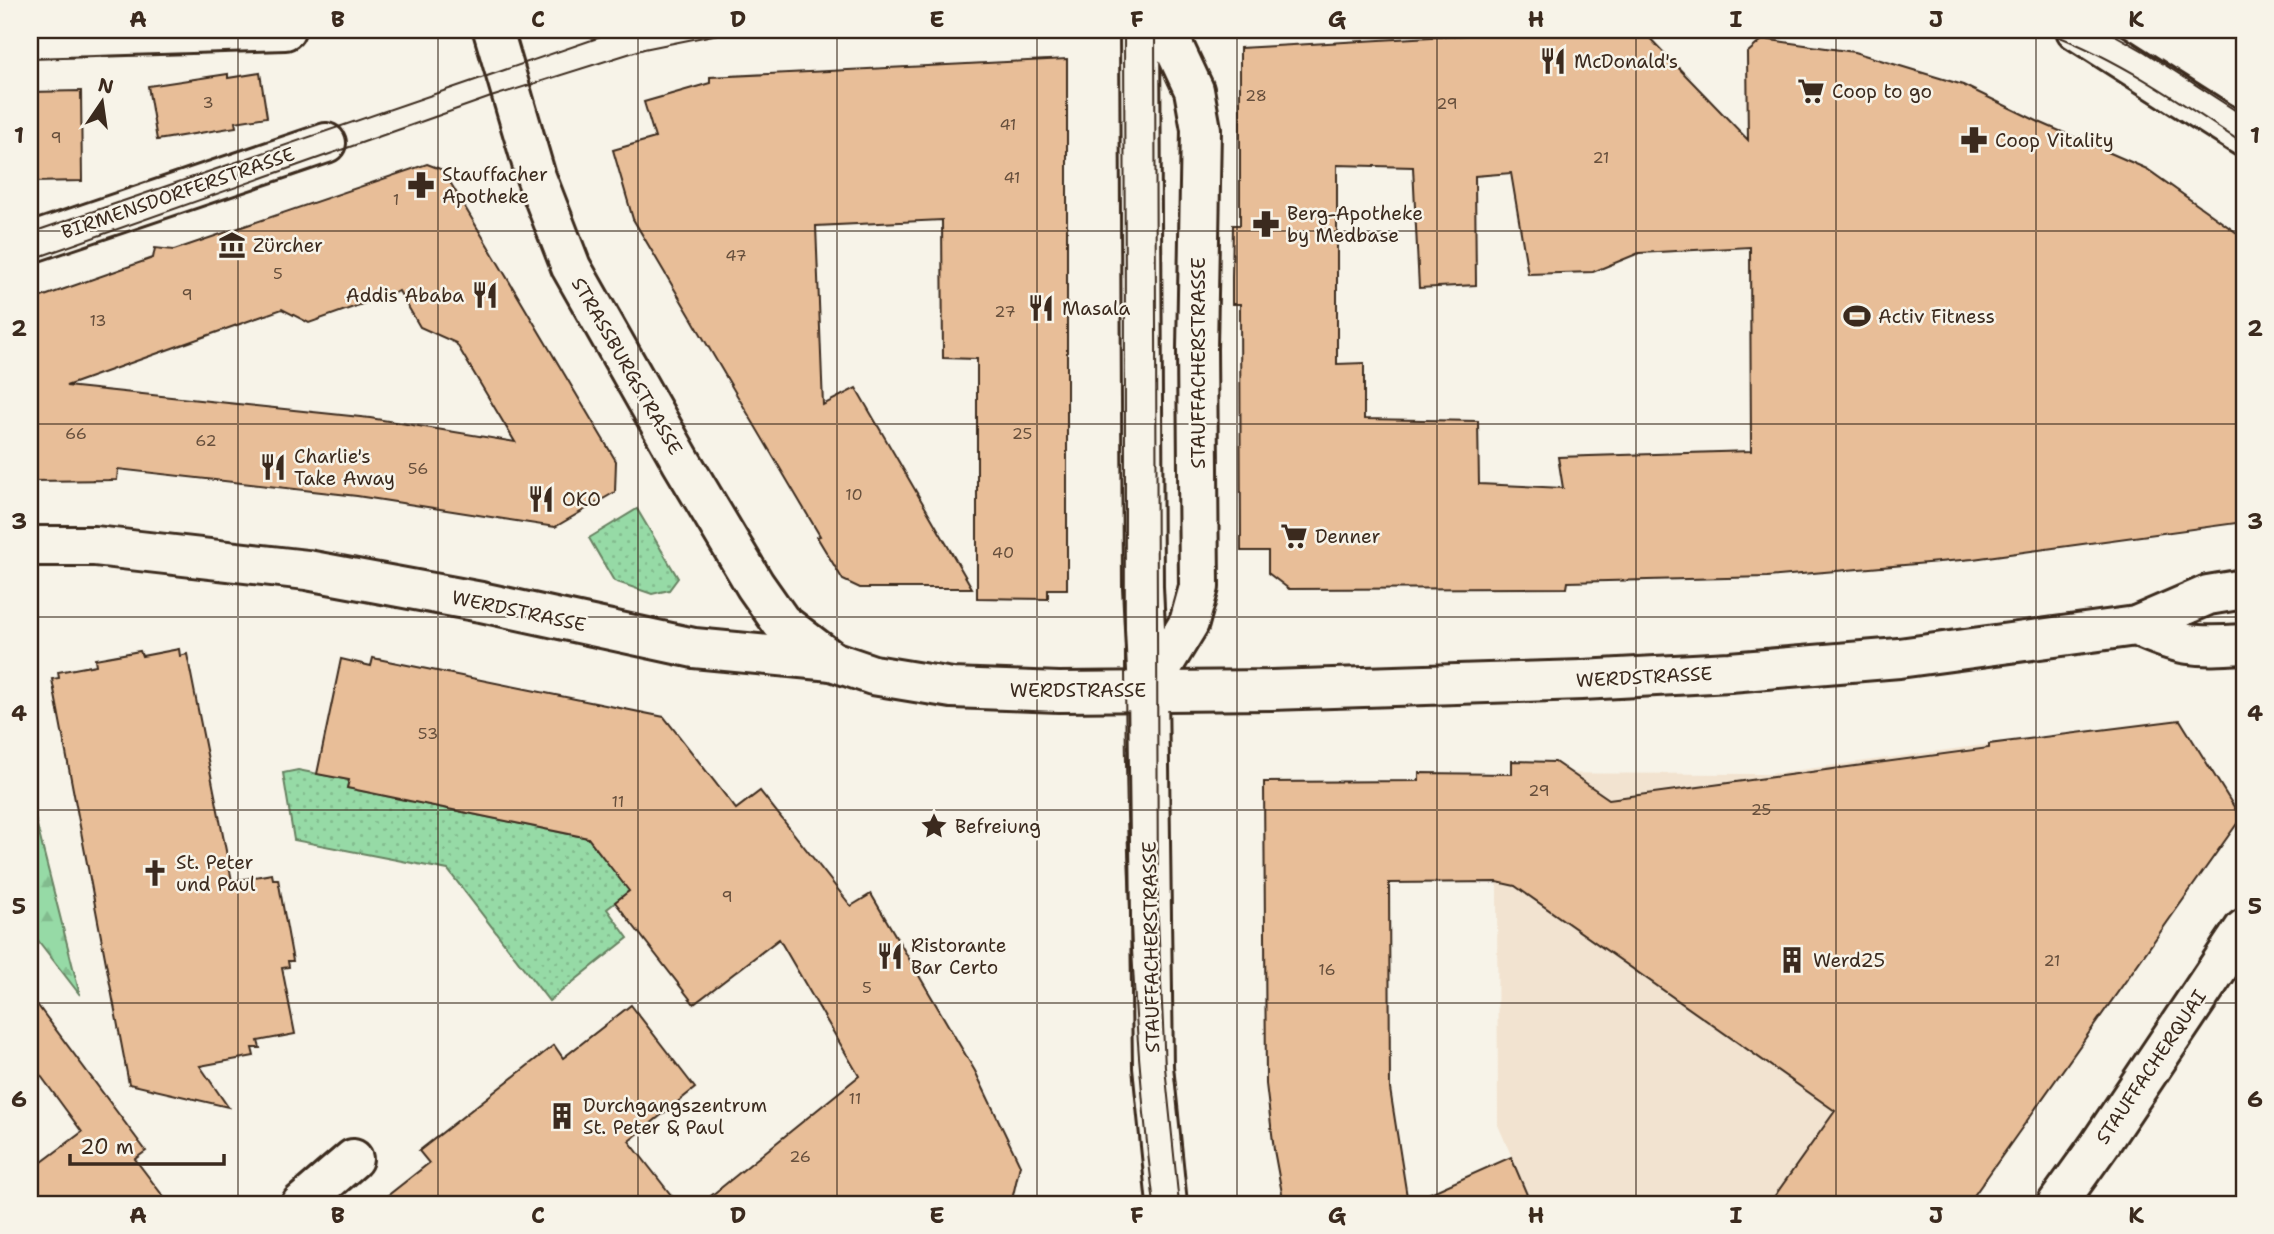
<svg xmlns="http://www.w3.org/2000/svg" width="2274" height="1234" font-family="'Shantell Sans',sans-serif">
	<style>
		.built { fill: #f2e3d0 }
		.grass { fill: url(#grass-dots); stroke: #688262; stroke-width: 2 }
		.forest { fill: url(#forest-firs); stroke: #688262; stroke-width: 2 }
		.building { fill: #e8be98; stroke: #3b2a1e; stroke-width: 2; fill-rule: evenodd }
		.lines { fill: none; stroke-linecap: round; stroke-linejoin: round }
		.street-casing { stroke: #3b2a1e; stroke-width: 44 }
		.secondary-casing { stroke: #3b2a1e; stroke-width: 44 }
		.street { stroke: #f7f3e8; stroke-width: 38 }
		.secondary { stroke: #f7f3e8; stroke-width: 38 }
		.tram { stroke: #3b2a1e; stroke-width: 2 }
		.grid { fill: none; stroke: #3b2a1e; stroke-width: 2; stroke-opacity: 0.55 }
		.labels { text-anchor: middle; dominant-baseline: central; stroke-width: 5; stroke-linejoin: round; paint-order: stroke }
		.number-label { font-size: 16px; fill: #664f3c }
		.poi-label { font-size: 19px; fill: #3b2a1e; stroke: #f7f3e8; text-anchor: start }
		.street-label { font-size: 19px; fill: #3b2a1e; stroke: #f7f3e8 }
		.neatline { fill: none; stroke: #3b2a1e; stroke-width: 2.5 }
		.grid-label { font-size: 23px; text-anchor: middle; font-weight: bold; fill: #3b2a1e }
	</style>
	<defs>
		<pattern id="grass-dots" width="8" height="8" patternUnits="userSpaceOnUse" patternTransform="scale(1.75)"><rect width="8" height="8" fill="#96daa6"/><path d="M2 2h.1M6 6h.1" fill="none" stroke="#82bb8e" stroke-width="1.8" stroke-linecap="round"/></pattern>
		<pattern id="forest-firs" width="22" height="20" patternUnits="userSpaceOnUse" patternTransform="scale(1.75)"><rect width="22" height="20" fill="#96daa6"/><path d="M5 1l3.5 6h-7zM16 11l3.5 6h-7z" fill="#82bb8e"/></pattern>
	</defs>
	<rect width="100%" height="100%" fill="#f7f3e8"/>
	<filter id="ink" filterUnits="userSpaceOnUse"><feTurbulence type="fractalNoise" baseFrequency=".0143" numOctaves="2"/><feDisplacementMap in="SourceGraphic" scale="14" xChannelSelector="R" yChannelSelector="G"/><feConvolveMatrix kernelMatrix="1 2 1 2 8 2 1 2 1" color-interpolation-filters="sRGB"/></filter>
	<g filter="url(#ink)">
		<path class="built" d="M2180,718L2241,818L1969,1204H1532L1498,1125L1497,883H1419V773L1771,774Z"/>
		<g class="grass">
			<path d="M637,509L678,578L669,590L652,594L614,581L589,538Z"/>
			<path d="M298,770L349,780L347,788L588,838L610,866L635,887L607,909L628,938L549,1001L448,870L294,840L283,773Z"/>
		</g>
		<path class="forest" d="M30,798L80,995L30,930Z"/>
		<g class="building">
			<path d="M1642,30L1748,140L1747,53L1763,39L1854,52L1963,85L2039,122L2147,169L2244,238V522L1973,559L1767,577L1568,582L1567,588L1289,589L1268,573V551H1241L1240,304H1232V278L1233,225H1240V48L1519,32ZM1337,165L1413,167L1419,288L1476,285L1475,176L1511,173L1528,274L1593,272L1639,253L1750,247L1751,451L1558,457L1563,488L1479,484L1478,421L1364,419V363L1337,364Z"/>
			<path d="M1067,59V589H1048V599L977,598V359L943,358L942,220L816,226L823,405L856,388L972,588H860L843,580L817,537L820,536L633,219L613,150L655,138L644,102L710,83V77Z"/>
			<path d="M260,73L267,117L235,122L236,127L157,140L148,86L228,74V78Z"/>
			<path d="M81,91L82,181L30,182V92Z"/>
			<path d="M427,164L443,170L447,177L616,461L615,492L555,527L357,496L118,469L117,480L30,481V301L153,258L155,248L174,250ZM399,291L420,327L456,343L515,442L370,418L66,386L282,309L309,323Z"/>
			<path d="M179,649L180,656L187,654L232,881L272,874L273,879H278L293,961H288L289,967L282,968L295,1034L258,1041L260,1048H252L254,1056L200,1066L228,1107L129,1084L52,679L59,678L58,672L96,665L95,659L140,651L142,656Z"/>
			<path d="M373,658L664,717L736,809L760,791L851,906L871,894L975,1071L1020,1165L1011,1204H701L859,1076L779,939L694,1004L615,902L629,891L588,838L347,788L349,780L317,774L341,659L371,666Z"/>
			<path d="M2180,720L2241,818L1968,1204H1769L1835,1111L1515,886L1497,882L1389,883L1390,1089L1408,1203L1511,1157L1531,1204H1284L1274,1150L1266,1084L1264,782L1419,781V773L1512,774V761L1555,762L1609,799L1989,748V744Z"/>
			<path d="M30,995L146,1151L135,1159L169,1204H30V1171L82,1132L30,1061Z"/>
			<path d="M631,1005L695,1088L629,1141L678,1204H377L429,1163L419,1151L554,1045L563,1058Z"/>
		</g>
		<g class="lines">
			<defs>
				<g id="street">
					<path d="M2076,30L2244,137"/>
					<path d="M30,243L326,143"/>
					<path d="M301,1204L353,1159"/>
				</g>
				<g id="secondary">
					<path d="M493,30L536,177L571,267L681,461L755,585L781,622L832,661"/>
					<path d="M1140,30L1143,587L1148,690L1153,1067L1167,1204"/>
					<path d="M30,38L285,30"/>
					<path d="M30,546H95L307,570L481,602L694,648L832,661L873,675L952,688L1059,692L1271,690L1582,680L1730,672L1899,658L2136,626L2208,595L2244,589"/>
					<path d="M2136,626C2181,647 2195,647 2244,644"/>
					<path d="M1148,690L1189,623L1199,587L1197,349L1201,129L1194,90L1166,30"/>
					<path d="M2057,1204L2100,1144L2244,929"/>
				</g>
			</defs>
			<use href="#street" class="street-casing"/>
			<use href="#secondary" class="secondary-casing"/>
			<use href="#street" class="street"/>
			<use href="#secondary" class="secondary"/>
			<g class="tram">
				<path d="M1124,30C1125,191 1125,353 1125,514C1124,745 1125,975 1154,1204"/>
				<path d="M1155,30L1158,919L1165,1067L1179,1204"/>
				<path d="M2041,30C2114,55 2180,102 2244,144"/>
				<path d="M2106,30L2145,52L2244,116"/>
				<path d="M30,233L621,30"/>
				<path d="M30,260L491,97L644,49L738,30"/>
			</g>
		</g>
	</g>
	<path class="grid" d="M238,30V1204M438,30V1204M638,30V1204M837,30V1204M1037,30V1204M1237,30V1204M1437,30V1204M1636,30V1204M1836,30V1204M2036,30V1204M30,231H2244M30,424H2244M30,617H2244M30,810H2244M30,1003H2244"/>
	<defs>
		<symbol id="restaurant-bare" viewBox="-9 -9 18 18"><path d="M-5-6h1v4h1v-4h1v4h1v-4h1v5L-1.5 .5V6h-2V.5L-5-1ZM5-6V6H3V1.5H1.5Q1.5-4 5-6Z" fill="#3b2a1e" stroke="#f7f3e8" stroke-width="2.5" paint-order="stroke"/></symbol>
		<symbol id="supermarket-bare" viewBox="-9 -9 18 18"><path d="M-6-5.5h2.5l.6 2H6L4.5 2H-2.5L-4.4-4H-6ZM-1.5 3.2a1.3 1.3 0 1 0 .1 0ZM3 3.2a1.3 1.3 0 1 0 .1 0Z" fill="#3b2a1e" stroke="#f7f3e8" stroke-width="2.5" paint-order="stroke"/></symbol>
		<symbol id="pharmacy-bare" viewBox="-9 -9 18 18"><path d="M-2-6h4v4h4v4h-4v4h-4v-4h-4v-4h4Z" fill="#3b2a1e" stroke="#f7f3e8" stroke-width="2.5" paint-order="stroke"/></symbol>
		<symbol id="museum-bare" viewBox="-9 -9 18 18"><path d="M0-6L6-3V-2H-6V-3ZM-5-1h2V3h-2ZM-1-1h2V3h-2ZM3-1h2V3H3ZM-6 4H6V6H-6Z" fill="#3b2a1e" stroke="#f7f3e8" stroke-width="2.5" paint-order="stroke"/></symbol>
		<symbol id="stadium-bare" viewBox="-9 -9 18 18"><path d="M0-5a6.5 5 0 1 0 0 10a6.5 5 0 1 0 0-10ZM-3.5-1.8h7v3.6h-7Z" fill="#3b2a1e" stroke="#f7f3e8" stroke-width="2.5" paint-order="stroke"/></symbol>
		<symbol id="sight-bare" viewBox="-9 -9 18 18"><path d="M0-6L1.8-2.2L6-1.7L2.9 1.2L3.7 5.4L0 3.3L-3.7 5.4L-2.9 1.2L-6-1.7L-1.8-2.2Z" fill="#3b2a1e" stroke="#f7f3e8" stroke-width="2.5" paint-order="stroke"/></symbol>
		<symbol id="church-bare" viewBox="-9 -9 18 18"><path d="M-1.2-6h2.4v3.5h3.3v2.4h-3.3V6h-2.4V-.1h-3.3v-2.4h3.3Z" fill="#3b2a1e" stroke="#f7f3e8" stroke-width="2.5" paint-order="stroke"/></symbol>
		<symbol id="building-bare" viewBox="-9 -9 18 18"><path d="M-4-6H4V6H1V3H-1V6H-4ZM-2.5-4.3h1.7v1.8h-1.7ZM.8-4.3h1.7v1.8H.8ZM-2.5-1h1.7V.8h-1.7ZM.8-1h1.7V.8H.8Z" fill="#3b2a1e" stroke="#f7f3e8" stroke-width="2.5" paint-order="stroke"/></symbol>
	</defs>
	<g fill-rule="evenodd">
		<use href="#restaurant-bare" x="1534" y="42" width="38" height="38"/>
		<use href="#supermarket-bare" x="1792" y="72" width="38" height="38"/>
		<use href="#pharmacy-bare" x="1955" y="121" width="38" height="38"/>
		<use href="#pharmacy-bare" x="402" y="166" width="38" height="38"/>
		<use href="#pharmacy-bare" x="1247" y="205" width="38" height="38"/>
		<use href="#museum-bare" x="213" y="226" width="38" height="38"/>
		<use href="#restaurant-bare" x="466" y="276" width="38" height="38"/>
		<use href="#restaurant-bare" x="1022" y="289" width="38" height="38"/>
		<use href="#stadium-bare" x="1838" y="297" width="38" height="38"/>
		<use href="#restaurant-bare" x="254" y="448" width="38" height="38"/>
		<use href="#restaurant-bare" x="522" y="480" width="38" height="38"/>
		<use href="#supermarket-bare" x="1275" y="517" width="38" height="38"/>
		<use href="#sight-bare" x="915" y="807" width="38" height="38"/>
		<use href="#church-bare" x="136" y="854" width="38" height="38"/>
		<use href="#restaurant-bare" x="871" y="937" width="38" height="38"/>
		<use href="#building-bare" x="1773" y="941" width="38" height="38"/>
		<use href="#building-bare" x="543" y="1097" width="38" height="38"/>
	</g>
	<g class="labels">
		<g class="number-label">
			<text x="1256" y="95">28</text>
			<text x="208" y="102">3</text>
			<text x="1447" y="103">29</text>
			<text x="1008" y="124">41</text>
			<text x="56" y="137">9</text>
			<text x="1601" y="157">21</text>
			<text x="1012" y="177">41</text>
			<text x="396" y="199">1</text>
			<text x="736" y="255">47</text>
			<text x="278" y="273">5</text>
			<text x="187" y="294">9</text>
			<text x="1005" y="311">27</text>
			<text x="98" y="320">13</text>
			<text x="76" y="433">66</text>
			<text x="1022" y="433">25</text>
			<text x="206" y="440">62</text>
			<text x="418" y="468">56</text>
			<text x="854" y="494">10</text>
			<text x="1003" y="552">40</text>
			<text x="428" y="733">53</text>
			<text x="1539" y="790">29</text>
			<text x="618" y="801">11</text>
			<text x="1761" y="809">25</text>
			<text x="727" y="896">9</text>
			<text x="2052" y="960">21</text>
			<text x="1327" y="969">16</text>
			<text x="867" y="987">5</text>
			<text x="855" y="1098">11</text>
			<text x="800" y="1156">26</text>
		</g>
		<g class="poi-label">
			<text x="1574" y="61">McDonald's</text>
			<text x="1832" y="91">Coop to go</text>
			<text x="1995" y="140">Coop Vitality</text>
			<text x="442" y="174">Stauffacher<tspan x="442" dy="22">Apotheke</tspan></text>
			<text x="1287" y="213">Berg-Apotheke<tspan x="1287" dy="22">by Medbase</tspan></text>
			<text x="253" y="245">Zürcher</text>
			<text x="464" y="295" text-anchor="end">Addis Ababa</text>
			<text x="1062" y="308">Masala</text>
			<text x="1878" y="316">Activ Fitness</text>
			<text x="294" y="456">Charlie's<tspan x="294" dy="22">Take Away</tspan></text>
			<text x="562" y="499">OKO</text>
			<text x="1315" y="536">Denner</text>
			<text x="955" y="826">Befreiung</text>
			<text x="176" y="862">St. Peter<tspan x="176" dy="22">und Paul</tspan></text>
			<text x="911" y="945">Ristorante<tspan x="911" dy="22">Bar Certo</tspan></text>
			<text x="1813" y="960">Werd25</text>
			<text x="583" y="1105">Durchgangszentrum<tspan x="583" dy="22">St. Peter &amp; Paul</tspan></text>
		</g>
		<g class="street-label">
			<text transform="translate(178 193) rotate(-19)">BIRMENSDORFERSTRASSE</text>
			<text transform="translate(1198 363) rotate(-90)">STAUFFACHERSTRASSE</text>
			<text transform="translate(627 366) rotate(60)">STRASSBURGSTRASSE</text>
			<text transform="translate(519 611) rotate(12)">WERDSTRASSE</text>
			<text transform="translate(1644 677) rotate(-3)">WERDSTRASSE</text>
			<text x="1078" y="690">WERDSTRASSE</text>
			<text transform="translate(1151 947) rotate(-91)">STAUFFACHERSTRASSE</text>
			<text transform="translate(2151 1067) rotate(-56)">STAUFFACHERQUAI</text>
		</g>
	</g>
	<rect width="2274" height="1234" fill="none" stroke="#f7f3e8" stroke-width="77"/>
	<g transform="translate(102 102) rotate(13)" stroke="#f7f3e8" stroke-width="5" paint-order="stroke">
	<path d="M0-5L12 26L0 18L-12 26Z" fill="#3b2a1e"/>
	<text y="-10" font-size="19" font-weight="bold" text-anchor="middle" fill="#3b2a1e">N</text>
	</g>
	<path d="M70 1154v10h154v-10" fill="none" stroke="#3b2a1e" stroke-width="3.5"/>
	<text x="80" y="1154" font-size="21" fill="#3b2a1e" stroke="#f7f3e8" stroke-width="5" paint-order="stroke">20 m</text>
	<rect x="38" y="38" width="2198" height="1158" class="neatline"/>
	<g class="grid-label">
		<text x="138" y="27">A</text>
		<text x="338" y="27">B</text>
		<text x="538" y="27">C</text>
		<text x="738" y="27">D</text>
		<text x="937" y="27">E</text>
		<text x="1137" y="27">F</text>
		<text x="1337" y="27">G</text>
		<text x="1536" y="27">H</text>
		<text x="1736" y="27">I</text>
		<text x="1936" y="27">J</text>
		<text x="2136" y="27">K</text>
		<text x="19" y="143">1</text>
		<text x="2255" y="143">1</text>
		<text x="19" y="336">2</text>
		<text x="2255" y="336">2</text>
		<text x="19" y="529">3</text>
		<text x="2255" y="529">3</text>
		<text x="19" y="721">4</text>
		<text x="2255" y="721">4</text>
		<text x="19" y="914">5</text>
		<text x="2255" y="914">5</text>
		<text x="19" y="1107">6</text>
		<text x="2255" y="1107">6</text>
		<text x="138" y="1223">A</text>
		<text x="338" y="1223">B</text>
		<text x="538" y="1223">C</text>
		<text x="738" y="1223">D</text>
		<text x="937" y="1223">E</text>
		<text x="1137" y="1223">F</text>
		<text x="1337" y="1223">G</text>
		<text x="1536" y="1223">H</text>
		<text x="1736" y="1223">I</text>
		<text x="1936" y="1223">J</text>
		<text x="2136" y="1223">K</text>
	</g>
</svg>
